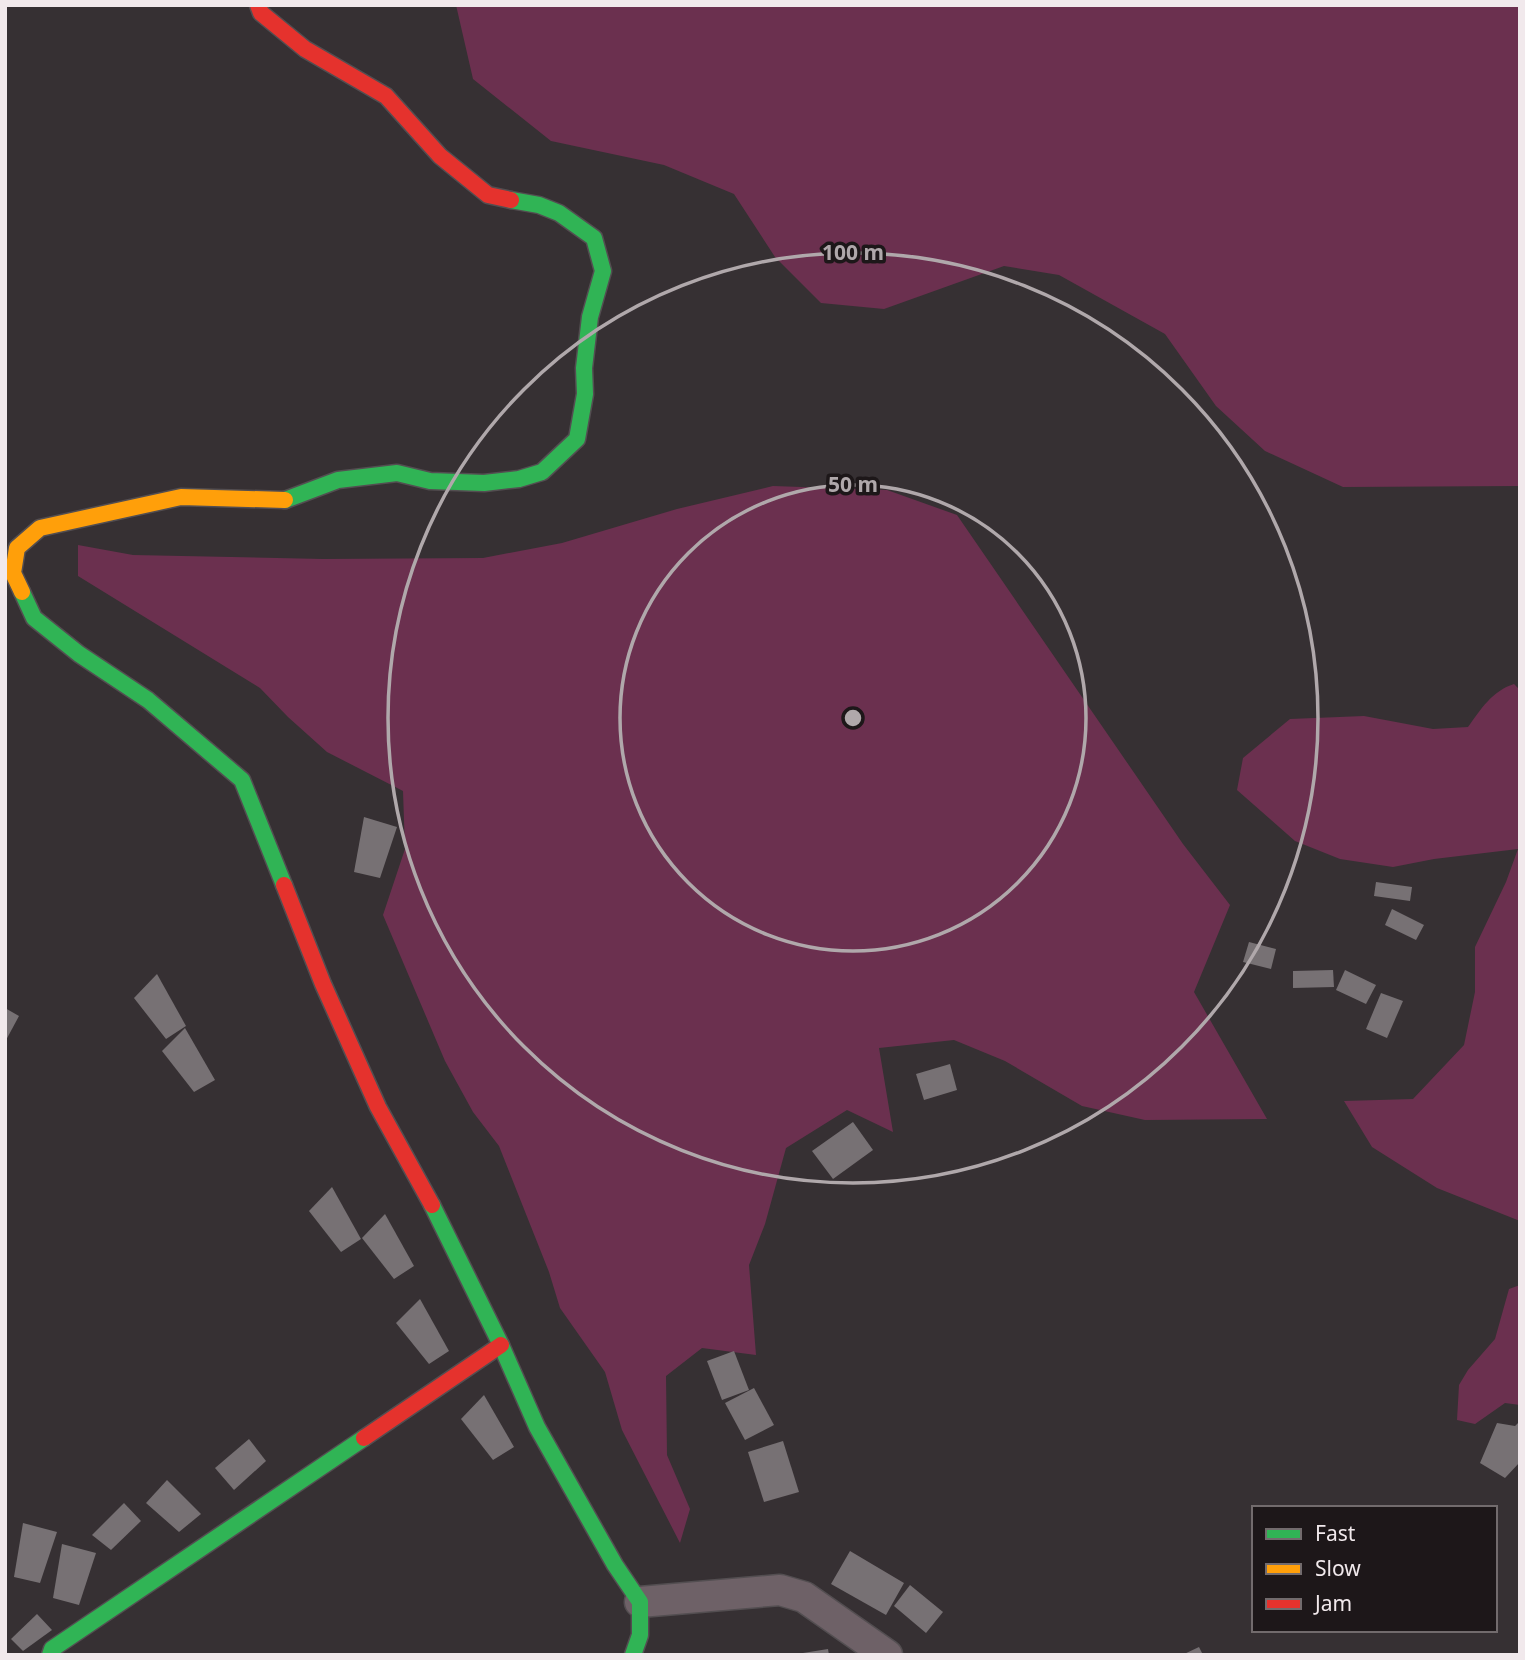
<svg xmlns="http://www.w3.org/2000/svg" width="1525" height="1660" font-family="'Noto Sans',sans-serif">
	<style>
		.green { fill: #6b304f }
		.building { fill: #777174 }
		.lines { fill: none; stroke-linecap: round; stroke-linejoin: round }
		.street-casing { stroke: #534e51; stroke-width: 33 }
		.fast-casing { stroke: #534e51; stroke-width: 19 }
		.slow-casing { stroke: #534e51; stroke-width: 19 }
		.jam-casing { stroke: #534e51; stroke-width: 19 }
		.street { stroke: #6e6167; stroke-width: 30 }
		.fast { stroke: #30b455; stroke-width: 16 }
		.slow { stroke: #ff9f0a; stroke-width: 16 }
		.jam { stroke: #e5322d; stroke-width: 16 }
		.ring { fill: none; stroke: #b0a8ab; stroke-width: 3.5 }
		.centre { fill: #b0a8ab; stroke: #1d1719; stroke-width: 3.5 }
		.ring-label { font-size: 21px; text-anchor: middle; font-weight: bold; fill: #b0a8ab; stroke: #1d1719; stroke-width: 7; stroke-linejoin: round; paint-order: stroke }
	</style>
	<rect width="100%" height="100%" fill="#363033"/>
	<g class="green">
		<path d="M456,5H1520V486L1343,487L1265,451L1216,406L1165,334L1059,275L1004,266L884,309L821,303L775,257L734,194L664,165L551,141L473,79Z"/>
		<path d="M773,486L887,490L957,515L1183,844L1230,905L1194,992L1267,1119L1145,1120L1082,1106L1005,1061L954,1040L879,1048L893,1132L847,1110L786,1148L765,1224L749,1265L756,1355L702,1348L666,1376L667,1455L690,1509L680,1543L622,1430L605,1372L560,1308L549,1272L499,1146L473,1112L445,1061L383,915L405,849L403,791L327,752L288,717L260,688L78,576V545L133,555L323,559L483,558L562,543L677,509Z"/>
		<path d="M1514,684L1520,690V1221L1437,1188L1372,1147L1344,1101L1413,1099L1464,1045L1475,992V947L1506,882L1518,849L1434,859L1393,867L1340,859L1295,841L1237,790L1243,758L1290,719L1364,716L1433,729L1468,727C1481,709 1492,691 1514,684Z"/>
		<path d="M1520,1285V1405L1505,1403L1475,1424L1457,1420L1459,1385L1468,1370L1495,1339L1509,1289Z"/>
	</g>
	<g class="building">
		<path d="M364,817L397,827L380,878L354,872Z"/>
		<path d="M1376,882L1412,887L1410,901L1374,896Z"/>
		<path d="M1392,909L1424,925L1416,940L1385,925Z"/>
		<path d="M1249,942L1276,949L1271,969L1243,962Z"/>
		<path d="M1333,970L1334,987L1293,988V971Z"/>
		<path d="M1345,970L1376,985L1366,1004L1336,990Z"/>
		<path d="M157,974L186,1026L166,1039L134,998Z"/>
		<path d="M1381,993L1403,1001L1387,1038L1366,1029Z"/>
		<path d="M5,1008L19,1016L5,1042Z"/>
		<path d="M185,1028L215,1080L194,1092L162,1051Z"/>
		<path d="M950,1064L957,1090L924,1100L916,1074Z"/>
		<path d="M853,1122L873,1150L833,1179L812,1151Z"/>
		<path d="M332,1187L361,1239L341,1252L309,1211Z"/>
		<path d="M385,1214L414,1266L394,1279L362,1238Z"/>
		<path d="M420,1299L449,1351L429,1364L396,1323Z"/>
		<path d="M734,1351L749,1390L722,1400L707,1361Z"/>
		<path d="M754,1388L774,1425L745,1440L725,1403Z"/>
		<path d="M484,1395L514,1447L493,1460L461,1419Z"/>
		<path d="M1520,1421V1462L1505,1478L1480,1463L1497,1423L1515,1426Z"/>
		<path d="M249,1439L266,1461L234,1490L215,1468Z"/>
		<path d="M783,1441L799,1492L764,1502L748,1452Z"/>
		<path d="M167,1480L201,1514L179,1532L146,1503Z"/>
		<path d="M124,1503L141,1521L111,1550L92,1535Z"/>
		<path d="M23,1523L57,1532L40,1583L14,1577Z"/>
		<path d="M62,1544L96,1553L79,1605L53,1598Z"/>
		<path d="M850,1551L904,1583L886,1615L831,1584Z"/>
		<path d="M910,1585L943,1612L926,1633L894,1606Z"/>
		<path d="M37,1614L52,1630L23,1651L11,1639Z"/>
		<path d="M1199,1647L1203,1655H1182Z"/>
		<path d="M828,1649L829,1655H803V1653Z"/>
	</g>
	<g class="lines">
		<defs>
			<path id="street" d="M640,1602L780,1590L804,1597L887,1655"/>
			<g id="fast">
				<path d="M285,500L338,480L397,473L430,481L484,483L519,479L542,472L577,439L585,394L584,368L590,317L603,271L594,238L559,213L539,205L511,200"/>
				<path d="M22,592L34,618L79,654L148,700L242,780L284,885"/>
				<path d="M432,1205L501,1345L537,1427L615,1565L640,1602V1635L633,1655"/>
				<path d="M50,1655L52,1649L364,1438"/>
			</g>
			<path id="slow" d="M22,592L13,573L17,548L40,528L181,497L285,500"/>
			<g id="jam">
				<path d="M258,5L261,13L305,49L386,96L440,156L488,195L511,200"/>
				<path d="M284,885L323,984L378,1107L432,1205"/>
				<path d="M364,1438L501,1345"/>
			</g>
		</defs>
		<use href="#street" class="street-casing"/>
		<use href="#fast" class="fast-casing"/>
		<use href="#slow" class="slow-casing"/>
		<use href="#jam" class="jam-casing"/>
		<use href="#street" class="street"/>
		<use href="#fast" class="fast"/>
		<use href="#slow" class="slow"/>
		<use href="#jam" class="jam"/>
	</g>
	<g class="ring">
		<circle cx="853" cy="718" r="233"/>
		<circle cx="853" cy="718" r="465"/>
	</g>
	<circle cx="853" cy="718" r="10" class="centre"/>
	<g class="ring-label">
		<text x="853" y="260">100 m</text>
		<text x="853" y="492">50 m</text>
	</g>
	<rect width="1525" height="1660" fill="none" stroke="#f1e9ec" stroke-width="14"/>
	<rect x="1252" y="1506" width="245" height="126" fill="#1d1719" stroke="#726b6d" stroke-width="2"/>
	<rect x="1266" y="1529" width="35" height="10" fill="#30b455" stroke="#726b6d" stroke-width="2"/>
	<text x="1315" y="1541" font-size="21" fill="#f1e9ec">Fast</text>
	<rect x="1266" y="1564" width="35" height="10" fill="#ff9f0a" stroke="#726b6d" stroke-width="2"/>
	<text x="1315" y="1576" font-size="21" fill="#f1e9ec">Slow</text>
	<rect x="1266" y="1599" width="35" height="10" fill="#e5322d" stroke="#726b6d" stroke-width="2"/>
	<text x="1315" y="1611" font-size="21" fill="#f1e9ec">Jam</text>
</svg>
